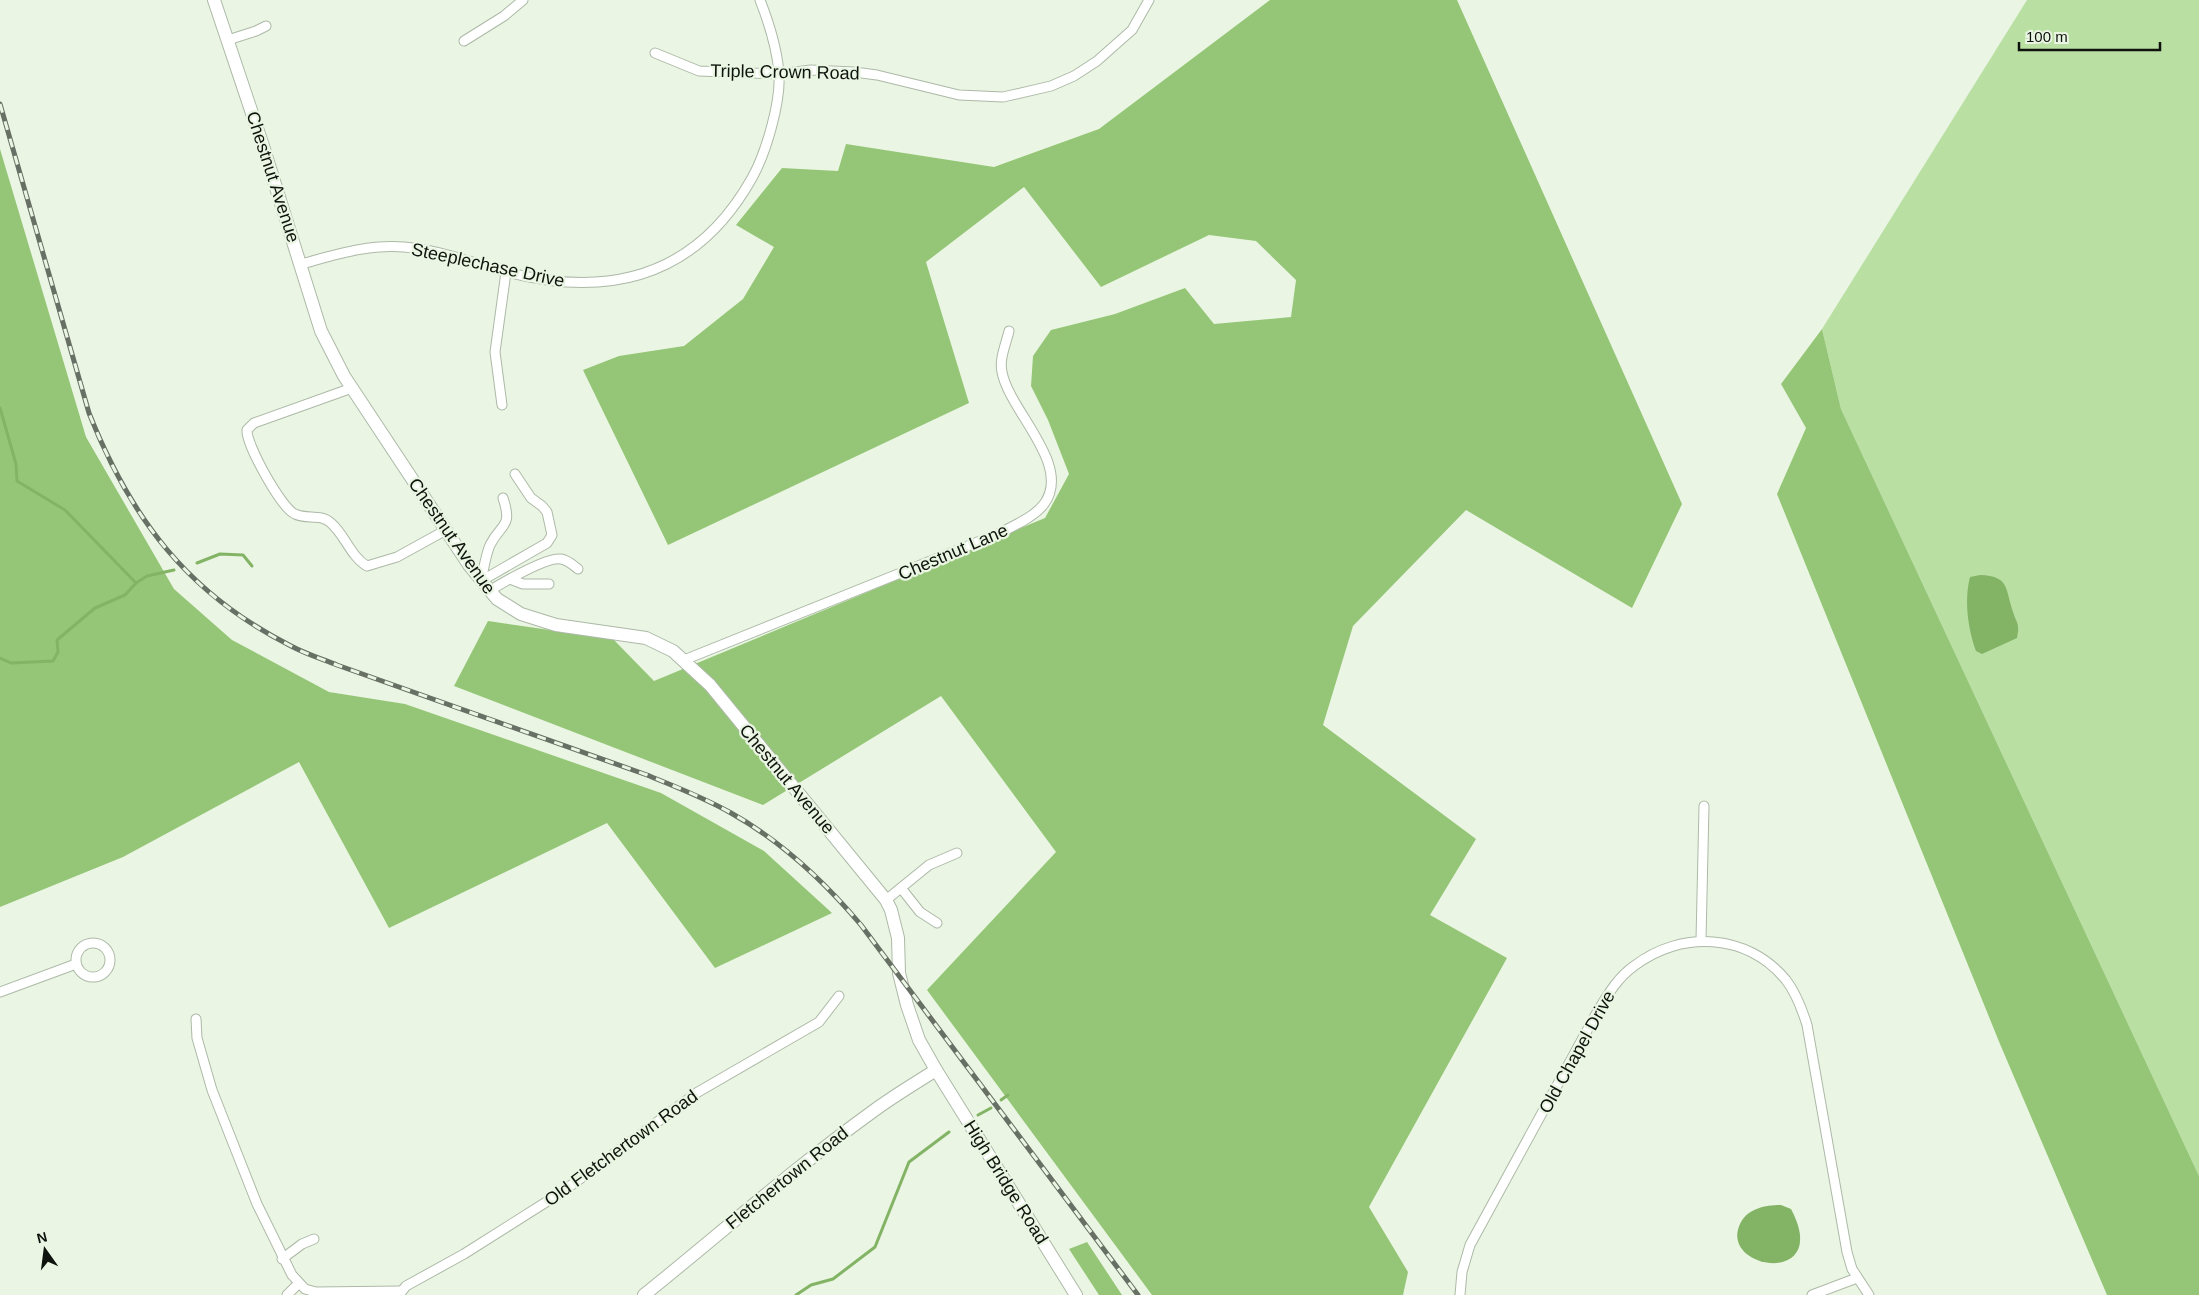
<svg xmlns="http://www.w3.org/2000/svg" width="2199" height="1295" font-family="Helvetica,sans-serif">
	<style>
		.green { fill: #b9dfa3 }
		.forest { fill: #95c677 }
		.water { fill: #83b365 }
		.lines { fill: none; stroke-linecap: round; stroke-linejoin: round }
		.stream { stroke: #83b365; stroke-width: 3 }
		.street-casing { stroke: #adb9a7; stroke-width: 11 }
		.secondary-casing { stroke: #adb9a7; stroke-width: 14 }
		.street { stroke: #fff; stroke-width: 9 }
		.secondary { stroke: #fff; stroke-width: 12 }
		.rail-casing { stroke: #686f64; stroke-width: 5 }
		.rail { stroke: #eaf6e3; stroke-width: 3; stroke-dasharray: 9; stroke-linecap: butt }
		.labels { text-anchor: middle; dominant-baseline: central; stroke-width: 4.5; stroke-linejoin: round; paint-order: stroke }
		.street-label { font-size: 18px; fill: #0f130d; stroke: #eaf6e3 }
	</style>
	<rect width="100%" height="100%" fill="#eaf6e3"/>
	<path class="green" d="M2027,0H2199V1176L1841,409L1822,329Z"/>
	<g class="forest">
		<path d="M1270,0H1457L1682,504L1632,608L1466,510L1353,626L1323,725L1476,839L1430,915L1507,958L1369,1207L1408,1272L1403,1295H1152L927,990L1056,852L941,696L763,805L454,686L488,621L613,639L654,681L1045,518L1069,474L1048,420L1031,386L1033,356L1051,330L1115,314L1185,288L1214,324L1291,317L1296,280L1256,241L1209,235L1101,287L1024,187L926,262L969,403L668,545L583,370L619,356L684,346L743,299L774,247L736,225L782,168L838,171L846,144L994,167L1099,129Z"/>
		<path d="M0,149L86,437L174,589L232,640L329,692L405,704L661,793L764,851L832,913L715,968L607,823L389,928L299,762L123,857L0,907Z"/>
		<path d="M1822,329L1841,409L2199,1176V1295H2107L2000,1044L1777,494L1806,428L1781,384Z"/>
		<path d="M1087,1242L1122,1295H1099L1069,1249Z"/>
	</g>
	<g class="water">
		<path d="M1980,575C2010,576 2005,589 2013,612C2017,624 2020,624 2017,638L1982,654L1976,651C1968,629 1964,600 1970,577Z"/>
		<path d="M1781,1205L1791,1209C1833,1288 1715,1270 1741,1222C1749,1208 1766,1205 1781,1205Z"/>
	</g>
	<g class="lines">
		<g class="stream">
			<path d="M0,408L16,464L17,481L65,510L136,583"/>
			<path d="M197,563L220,554L243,555L252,566"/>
			<path d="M0,658L11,663L53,661L58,652L57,640L95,608L125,595L136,583L147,576L174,570"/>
			<path d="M1001,1100L1008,1095"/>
			<path d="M978,1115L991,1108"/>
			<path d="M796,1295L811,1285L833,1279L875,1247L909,1162L949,1132"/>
		</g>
		<defs>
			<g id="street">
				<path d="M228,40L256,31L266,26"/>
				<path d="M464,41L504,16L523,0"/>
				<path d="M655,53L699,71L779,74L811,70L854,72L877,75L959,95L1003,97L1051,86L1074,76L1097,61L1132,30L1149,0"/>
				<path d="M301,264C335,255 368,244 404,247C440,250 472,263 507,272C611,299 697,276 752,178C766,153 781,102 779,73C777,49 769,23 760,0"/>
				<path d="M352,388L254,423L247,430C246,444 281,508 295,514C307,520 320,513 331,523C345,535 351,557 367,566L397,557L446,530"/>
				<path d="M502,405L495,352L506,272"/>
				<path d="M510,579L523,584H549"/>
				<path d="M481,581L547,543L552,535L547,512L542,506L531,498L515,474"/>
				<path d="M481,581C484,569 485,557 490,545C501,523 513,528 503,498"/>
				<path d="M489,591C504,582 546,557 561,559C568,560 573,565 578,569"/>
				<path d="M684,660L1000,533C1015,525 1034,517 1044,504C1073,465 1009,411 1002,372C999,359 1006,344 1009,331"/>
				<path d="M901,888L920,912L937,923"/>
				<path d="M886,900L929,865L957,853"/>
				<path d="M1701,940L1704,806"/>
				<circle cx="93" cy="960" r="17"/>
				<path d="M0,992L76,964"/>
				<path d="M196,1019L197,1038L212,1090L257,1204L292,1275L305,1289L316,1292L400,1291"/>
				<path d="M282,1259L302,1244L314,1239"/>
				<path d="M287,1295L299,1283"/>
				<path d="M399,1295L406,1286L464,1254L562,1192L698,1092L819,1022L839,996"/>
				<path d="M1460,1295L1462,1272L1470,1245L1596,1014C1607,996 1617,978 1634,966C1681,930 1747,933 1786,980C1796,993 1802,1009 1807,1025L1847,1252L1852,1269L1869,1295"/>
				<path d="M1812,1295L1857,1278"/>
			</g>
			<g id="secondary">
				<path d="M214,0L263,146L321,331L344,376L469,565L497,599L521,614L556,625L646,638L673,651L710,685L886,900L891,910L898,938L899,973L907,1005L919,1040L936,1070L1076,1295"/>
				<path d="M644,1295C720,1234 793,1169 872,1112C892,1097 914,1084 936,1070"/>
			</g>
		</defs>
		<use href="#street" class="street-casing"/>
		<use href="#secondary" class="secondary-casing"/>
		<use href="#street" class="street"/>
		<use href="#secondary" class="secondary"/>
		<defs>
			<path id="rail" d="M0,104L89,413C131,519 188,594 291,646C306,654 322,659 337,665L647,775C676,787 705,798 731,813C781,841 824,881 861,925L1138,1295"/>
		</defs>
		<use href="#rail" class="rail-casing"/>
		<use href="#rail" class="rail"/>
	</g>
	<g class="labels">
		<g class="street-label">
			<text transform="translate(785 72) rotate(1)">Triple Crown Road</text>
			<text transform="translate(273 177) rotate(72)">Chestnut Avenue</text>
			<text transform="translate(488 265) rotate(12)">Steeplechase Drive</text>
			<text transform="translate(452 536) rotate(55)">Chestnut Avenue</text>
			<text transform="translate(953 552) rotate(-23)">Chestnut Lane</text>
			<text transform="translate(787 779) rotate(50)">Chestnut Avenue</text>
			<text transform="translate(1577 1052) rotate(-61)">Old Chapel Drive</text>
			<text transform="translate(621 1148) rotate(-36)">Old Fletchertown Road</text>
			<text transform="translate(787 1178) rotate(-39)">Fletchertown Road</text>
			<text transform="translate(1006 1182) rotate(58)">High Bridge Road</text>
		</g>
	</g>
	<g transform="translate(45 1250) rotate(346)" stroke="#eaf6e3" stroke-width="4" paint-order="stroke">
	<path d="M0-4L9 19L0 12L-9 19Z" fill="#0f130d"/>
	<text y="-8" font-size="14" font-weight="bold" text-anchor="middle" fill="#0f130d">N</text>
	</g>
	<path d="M2019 42v8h141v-8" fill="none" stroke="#0f130d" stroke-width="2.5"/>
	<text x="2026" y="42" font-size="15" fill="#0f130d" stroke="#eaf6e3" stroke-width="4" paint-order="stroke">100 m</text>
</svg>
